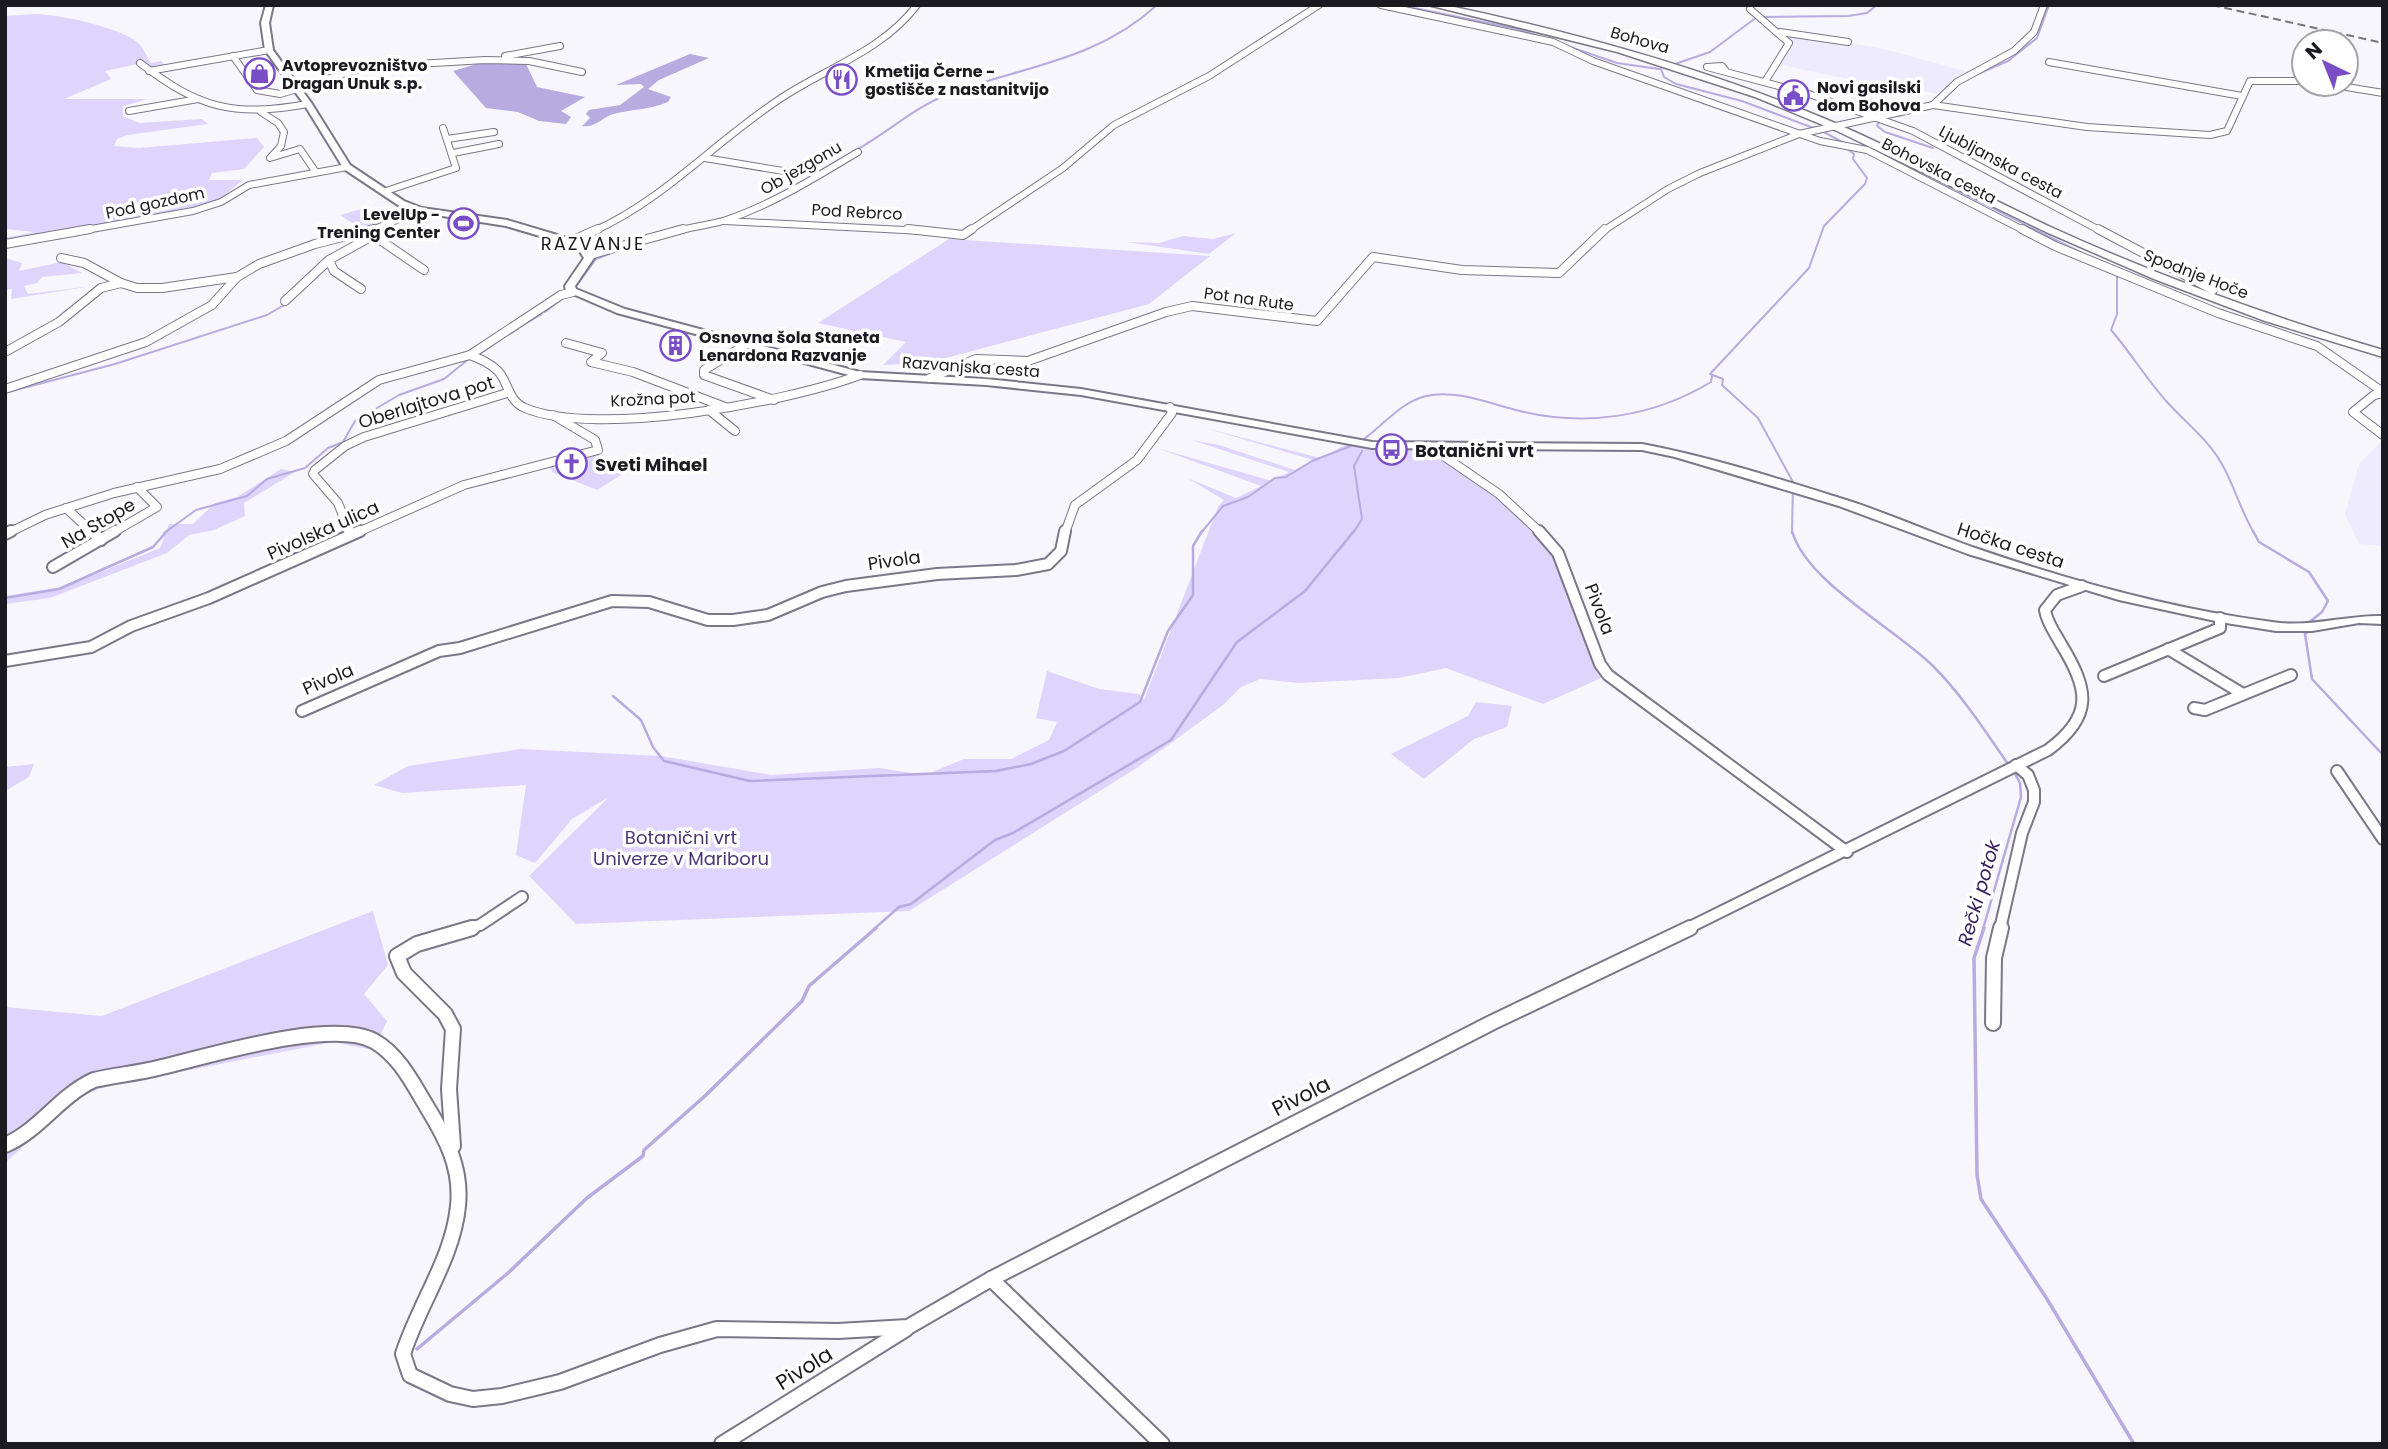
<svg xmlns="http://www.w3.org/2000/svg" width="2388" height="1449" font-family="Poppins,sans-serif">
	<style>
		.built { fill: #efebfe }
		.green { fill: #ded4fc }
		.water { fill: #b7abdf }
		.lines { fill: none; stroke-linecap: round; stroke-linejoin: round }
		.stream-far2 { stroke: #b7abdf; stroke-width: 2 }
		.stream-far1 { stroke: #b7abdf; stroke-width: 2.5 }
		.stream { stroke: #b7abdf; stroke-width: 3.5 }
		.minor-far3-casing { stroke: #7b7786; stroke-width: 8 }
		.minor-far2-casing { stroke: #7b7786; stroke-width: 10 }
		.minor-far1-casing { stroke: #7b7786; stroke-width: 14 }
		.minor-casing { stroke: #7b7786; stroke-width: 18 }
		.tertiary-casing { stroke: #7b7786; stroke-width: 4 }
		.secondary-casing { stroke: #7b7786; stroke-width: 3 }
		.minor-far3 { stroke: #fff; stroke-width: 6 }
		.minor-far2 { stroke: #fff; stroke-width: 8 }
		.minor-far1 { stroke: #fff; stroke-width: 10 }
		.minor { stroke: #fff; stroke-width: 14 }
		.tertiary { fill: #fff; fill-rule: evenodd }
		.secondary { fill: #fff; fill-rule: evenodd }
		.rail { stroke: #76757b; stroke-width: 2; stroke-dasharray: 8 4.5; stroke-linecap: butt }
		.labels { text-anchor: middle; dominant-baseline: central; stroke-width: 7; stroke-linejoin: round; paint-order: stroke }
		.far-street-label { font-size: 16px; fill: #1b1a20; stroke: #fff }
		.far-poi-label { font-size: 16px; font-weight: bold; fill: #1b1a20; stroke: #fff; text-anchor: start }
		.far-quarter-label { font-size: 18px; letter-spacing: 2px; fill: #1b1a20; stroke: #fff }
		.street-label { font-size: 18px; fill: #1b1a20; stroke: #fff }
		.poi-label { font-size: 18px; font-weight: bold; fill: #1b1a20; stroke: #fff; text-anchor: start }
		.park-label { font-size: 18px; fill: #493574; stroke: #fff }
		.water-label { font-size: 19px; font-style: italic; fill: #351f5d; stroke: #fff }
		.near-street-label { font-size: 21px; fill: #1b1a20; stroke: #fff }
	</style>
	<rect width="100%" height="100%" fill="#f8f6fd"/>
	<g class="built">
		<path d="M1789,34L1880,48L1969,72L1938,94L1917,90L1914,93L1777,64L1793,39Z"/>
		<path d="M2383,440V546L2359,544L2345,514L2359,464Z"/>
	</g>
	<g class="green">
		<path d="M35,14C58,14 124,28 139,44C144,49 147,57 151,63L162,61L163,67L151,69L142,63L105,71L111,79L64,99H148L123,106V116L139,123L202,119L208,124L127,135L117,139L114,146L139,148L257,138L264,147L244,169L212,173L209,180H243L220,199L187,210L5,241V238L35,232L5,229V16Z"/>
		<path d="M361,209L385,222L363,230L340,215Z"/>
		<path d="M1236,233L1209,254L1127,242L1159,243L1183,236L1213,239Z"/>
		<path d="M949,239L1210,256L1149,304L927,363L883,365L906,342L818,323Z"/>
		<path d="M5,258L22,263L19,271L62,262L82,273L42,277L37,283L24,286L28,294L92,286L11,299L12,289L5,290Z"/>
		<path d="M1205,428L1320,458L1351,442L1429,446L1471,473L1550,543L1608,675L1543,704L1446,668L1399,678L1299,683L1260,679L1241,687L1223,705L1138,767L909,911L576,924L529,876L609,797L572,819L535,863L516,855L526,785L402,793L374,785L408,766L521,749L661,756L771,775L879,768L925,775L964,759H1011L1049,740L1057,722L1036,718L1047,671L1099,689L1139,694L1144,700L1218,507L1224,500L1187,478L1236,498L1261,486L1157,448L1272,481L1289,472L1192,440L1219,445L1295,470L1313,460Z"/>
		<path d="M578,455H598L632,468L597,490L552,472L550,465Z"/>
		<path d="M281,469L295,472L244,503L245,516L214,530L189,535L167,553L50,598L5,604V596L67,586L160,548L169,524H193L215,503L237,497Z"/>
		<path d="M1476,702L1512,706L1507,727L1474,739L1424,779L1391,754L1468,716Z"/>
		<path d="M34,764L29,777L5,791V767Z"/>
		<path d="M373,911L388,965L364,994L387,1021L373,1050L333,1042L107,1086L76,1098L5,1163V1007L102,1016Z"/>
	</g>
	<g class="water">
		<path d="M690,54L709,58L659,80L648,89L671,97L668,102C650,110 632,109 613,114C601,118 596,128 582,126L590,118L586,114L589,110L620,105L644,87L641,84L616,85Z"/>
		<path d="M483,62L526,64L537,87L585,97L561,111L571,117L566,124L539,121L518,112L486,108L453,71Z"/>
	</g>
	<g class="lines">
		<g class="stream-far2">
			<path d="M1399,5L1518,29L1617,63L1659,69"/>
			<path d="M1672,65L1710,52L1757,17L1848,16L1867,13L1877,5"/>
			<path d="M1661,69L1664,77L1676,84L1742,101L1816,129"/>
			<path d="M1980,73L2008,61L2037,38L2049,5"/>
			<path d="M1898,116L1929,109"/>
			<path d="M1879,121L1877,126L1885,132L1933,148"/>
			<path d="M1822,131L1844,143"/>
			<path d="M858,149C888,132 914,108 946,95C1021,66 1095,62 1157,5"/>
			<path d="M1894,159L2082,253"/>
			<path d="M810,177L840,159"/>
			<path d="M2117,274V314L2111,330C2131,353 2147,380 2167,402C2186,423 2209,440 2223,466C2235,488 2241,511 2254,533"/>
			<path d="M577,285L596,259L612,253"/>
			<path d="M545,312L559,301"/>
			<path d="M520,327L542,314"/>
			<path d="M508,335L518,329"/>
			<path d="M481,353L506,336"/>
			<path d="M8,392L115,364L267,315L291,301"/>
			<path d="M1360,442C1381,428 1400,402 1426,396C1457,389 1490,404 1520,411C1586,427 1653,417 1711,382L1712,376"/>
			<path d="M164,533L196,510L247,496L267,479L305,468L328,448L343,442L355,421L399,395L444,379L470,358"/>
			<path d="M1201,533L1223,506L1248,497L1275,478L1286,477L1312,461L1351,446"/>
			<path d="M1353,533L1362,519L1354,466L1362,451"/>
			<path d="M1792,533L1793,482L1758,418L1722,385L1723,379L1710,374L1809,268L1824,226L1865,184L1867,178L1853,159L1854,154L1846,148"/>
		</g>
		<g class="stream-far1">
			<path d="M1792,531C1806,582 1895,628 1933,666C1962,695 1985,731 2008,764"/>
			<path d="M2253,531L2259,542L2309,572L2328,601L2322,612L2307,624"/>
			<path d="M5,598L59,589L153,547L167,531"/>
			<path d="M2308,632L2305,634L2312,679L2383,755"/>
			<path d="M613,696L641,720L653,747L664,761L750,781L996,771L1031,764L1064,751L1140,702L1168,631L1193,595V546L1202,531"/>
			<path d="M874,929L899,907L911,904L995,840L1013,833L1171,740L1237,642L1305,591L1354,531"/>
			<path d="M1983,929L2021,797L2020,783L2014,772"/>
		</g>
		<g class="stream">
			<path d="M1984,928L1974,958L1977,1175L1981,1199L2047,1299L2134,1444"/>
			<path d="M417,1349L508,1273L587,1198L643,1156L644,1150L706,1095L802,1001L809,986L876,928"/>
		</g>
		<defs>
			<g id="minor-far3">
				<path d="M1381,5L1553,42L1593,61L1820,141L1867,150L2025,231"/>
				<path d="M1750,9L1789,43L1766,80"/>
				<path d="M1780,32L1848,42"/>
				<path d="M233,56L257,90L280,94L297,89"/>
				<path d="M505,56L560,46"/>
				<path d="M2049,62L2242,96"/>
				<path d="M140,63C200,109 234,117 308,104"/>
				<path d="M1725,70L1722,66L1707,67L1809,94L1913,131L2101,231"/>
				<path d="M149,71L269,50"/>
				<path d="M2328,84L2383,93"/>
				<path d="M297,88L366,67L485,60L529,61L582,72"/>
				<path d="M1933,105L2087,127L2210,135L2227,131L2250,81H2304"/>
				<path d="M129,111L198,99"/>
				<path d="M261,112L278,123L284,132L281,146L270,158L300,149L315,171"/>
				<path d="M447,139L494,132"/>
				<path d="M453,153L499,144"/>
				<path d="M705,158L789,172"/>
				<path d="M386,191L456,168L443,128"/>
				<path d="M725,221L924,231"/>
				<path d="M80,231L193,211L221,202L249,185L347,167"/>
				<path d="M370,231L420,210"/>
				<path d="M594,231C666,199 719,137 786,95C830,67 884,49 917,5"/>
				<path d="M677,231C694,226 713,225 729,219C775,203 816,177 858,152"/>
				<path d="M969,231L1063,168L1114,125L1209,76L1319,5"/>
				<path d="M1603,231L1668,189L1700,173L1799,134L1933,105L1957,82L2014,51L2034,32L2044,5"/>
			</g>
			<g id="minor-far2">
				<path d="M908,229L963,235L972,229"/>
				<path d="M2022,229L2055,246L2218,313L2317,346L2383,392"/>
				<path d="M2098,229L2213,290"/>
				<path d="M370,233L424,270"/>
				<path d="M571,241L598,229"/>
				<path d="M5,244L90,229"/>
				<path d="M581,245L607,250L590,255"/>
				<path d="M607,250L683,229"/>
				<path d="M61,258L84,263L121,283"/>
				<path d="M361,289L334,271L329,260L374,235"/>
				<path d="M285,301L329,260"/>
				<path d="M566,343L602,353L591,362L633,372L725,407"/>
				<path d="M744,346L704,370V375L774,400"/>
				<path d="M5,352L59,322L101,288L121,283L137,288H162L237,277"/>
				<path d="M470,355C480,359 490,363 498,371C509,383 508,401 525,408C597,438 787,402 860,375"/>
				<path d="M930,378L976,359L1028,361L1166,312L1192,306L1317,321L1373,257L1462,270L1559,273L1605,229"/>
				<path d="M5,389L146,342L212,305L237,277L259,264L315,244L374,229"/>
				<path d="M2383,393L2374,395L2353,412L2383,435"/>
				<path d="M709,410L735,431"/>
				<path d="M1429,446L1499,494L1541,533"/>
				<path d="M66,508L93,533"/>
				<path d="M8,533L45,515L114,493L220,469L286,441L379,380L470,355L561,295L573,292"/>
				<path d="M112,533L157,507L137,487"/>
				<path d="M350,533L338,503L313,474L315,470L345,446L364,437L507,393"/>
				<path d="M356,533L464,485L598,450L595,440L553,415"/>
				<path d="M1065,533L1075,505L1137,460L1172,413L1170,407"/>
			</g>
			<g id="minor-far1">
				<path d="M91,531L101,540"/>
				<path d="M349,531L350,534"/>
				<path d="M1539,531L1558,553L1600,664L1608,675L1847,852"/>
				<path d="M5,534L11,531"/>
				<path d="M53,567L115,531"/>
				<path d="M2168,649L2243,694"/>
				<path d="M5,661L91,647L131,626L209,598L360,531"/>
				<path d="M2104,676L2220,628V618"/>
				<path d="M2194,708L2205,710L2291,675"/>
				<path d="M302,711L439,651L460,648L612,601L649,602L708,620H733L768,615L822,592L846,586L937,574L1016,570L1048,564L1061,551L1065,531"/>
				<path d="M2337,771L2383,839"/>
				<path d="M466,929L480,925L522,897"/>
				<path d="M1686,929L2048,750C2094,716 2089,690 2061,644C2055,633 2047,623 2045,610L2057,595L2082,586"/>
				<path d="M2000,929L2022,833L2034,802V790L2028,775L2016,765"/>
			</g>
			<g id="minor">
				<path d="M1993,1023L1994,958L2001,928"/>
				<path d="M5,1145C40,1130 59,1096 94,1080C116,1075 139,1073 162,1067C209,1056 332,1018 374,1041C399,1055 413,1084 427,1107C446,1138 462,1168 458,1206C453,1258 419,1304 403,1354L410,1375L450,1394L473,1399L502,1396L560,1382L660,1345L717,1329L838,1331L908,1327L991,1279L1493,1022L1690,928"/>
				<path d="M453,1146L449,1089L453,1029L445,1014L404,973L397,956L417,944L472,928"/>
				<path d="M991,1279L1162,1444"/>
				<path d="M722,1444L906,1329"/>
			</g>
			<path id="tertiary" d="M266,5H273L269,23L273,50L312,104L350,165L404,201L422,208L507,220L584,243L594,258L575,286L576,289L625,309L860,372L986,379L1081,389L1372,442L1642,444C1711,457 1779,479 1846,500C1890,514 1932,533 1975,548C2071,581 2171,609 2272,622C2309,628 2346,615 2383,616V624L2359,623L2312,631H2276L2220,622L2119,600L1968,554L1839,506L1675,457L1642,450L1372,448L1081,395L986,385L860,378L617,313L566,291L565,286L584,258L577,247L506,226L417,212L398,205L344,169L304,104L265,50L261,23Z"/>
			<path id="secondary" d="M1428,5H1445C1568,31 1689,64 1806,111C1891,145 1971,190 2055,229C2161,277 2271,317 2383,350V357L2265,321L2154,279L2046,232L1835,130L1755,97L1617,52Z"/>
		</defs>
		<use href="#minor-far3" class="minor-far3-casing"/>
		<use href="#minor-far2" class="minor-far2-casing"/>
		<use href="#minor-far1" class="minor-far1-casing"/>
		<use href="#minor" class="minor-casing"/>
		<use href="#tertiary" class="tertiary-casing"/>
		<use href="#secondary" class="secondary-casing"/>
		<use href="#minor-far3" class="minor-far3"/>
		<use href="#minor-far2" class="minor-far2"/>
		<use href="#minor-far1" class="minor-far1"/>
		<use href="#minor" class="minor"/>
		<use href="#tertiary" class="tertiary"/>
		<use href="#secondary" class="secondary"/>
		<path class="rail" d="M2212,5L2383,43"/>
	</g>
	<defs>
		<symbol id="shop-ring" viewBox="-11 -11 22 22"><circle r="9.5" fill="#fff" stroke="#784dc6" stroke-width="1.5"/><path d="M-5-2.5h2.3a2.7 3.5 0 0 1 5.4 0H5L5.5 6h-11ZM-1.5-2.5h3a1.5 2.3 0 0 0-3 0Z" fill="#784dc6"/></symbol>
		<symbol id="restaurant-ring" viewBox="-11 -11 22 22"><circle r="9.5" fill="#fff" stroke="#784dc6" stroke-width="1.5"/><path d="M-5-6h1v4h1v-4h1v4h1v-4h1v5L-1.5 .5V6h-2V.5L-5-1ZM5-6V6H3V1.5H1.5Q1.5-4 5-6Z" fill="#784dc6"/></symbol>
		<symbol id="civic-ring" viewBox="-11 -11 22 22"><circle r="9.5" fill="#fff" stroke="#784dc6" stroke-width="1.5"/><path d="M-.6-6.5H3V-4.5H.6V-3L4-1V1h2V6H-6V1h2V-1L-.6-3ZM-1.2 2.5V6h2.4V2.5Z" fill="#784dc6"/></symbol>
		<symbol id="stadium-ring" viewBox="-11 -11 22 22"><circle r="9.5" fill="#fff" stroke="#784dc6" stroke-width="1.5"/><path d="M0-5a6.5 5 0 1 0 0 10a6.5 5 0 1 0 0-10ZM-3.5-1.8h7v3.6h-7Z" fill="#784dc6"/></symbol>
		<symbol id="building-ring" viewBox="-11 -11 22 22"><circle r="9.5" fill="#fff" stroke="#784dc6" stroke-width="1.5"/><path d="M-4-6H4V6H1V3H-1V6H-4ZM-2.5-4.3h1.7v1.8h-1.7ZM.8-4.3h1.7v1.8H.8ZM-2.5-1h1.7V.8h-1.7ZM.8-1h1.7V.8H.8Z" fill="#784dc6"/></symbol>
		<symbol id="bus-ring" viewBox="-11 -11 22 22"><circle r="9.5" fill="#fff" stroke="#784dc6" stroke-width="1.5"/><path d="M-5-6H5V4H4V6H2V4H-2V6H-4V4H-5ZM-3.5-4V0h7V-4ZM-3.5 1.2v1.5H-2V1.2ZM2 1.2v1.5H3.5V1.2Z" fill="#784dc6"/></symbol>
		<symbol id="church-ring" viewBox="-11 -11 22 22"><circle r="9.5" fill="#fff" stroke="#784dc6" stroke-width="1.5"/><path d="M-1.2-6h2.4v3.5h3.3v2.4h-3.3V6h-2.4V-.1h-3.3v-2.4h3.3Z" fill="#784dc6"/></symbol>
	</defs>
	<g fill-rule="evenodd">
		<use href="#shop-ring" x="242" y="56" width="35" height="35"/>
		<use href="#restaurant-ring" x="824" y="62" width="35" height="35"/>
		<use href="#civic-ring" x="1776" y="78" width="35" height="35"/>
		<use href="#stadium-ring" x="446" y="206" width="35" height="35"/>
		<use href="#building-ring" x="658" y="328" width="35" height="35"/>
		<use href="#bus-ring" x="1374" y="432" width="35" height="35"/>
		<use href="#church-ring" x="554" y="446" width="35" height="35"/>
	</g>
	<g class="labels">
		<g class="far-street-label">
			<text transform="translate(1640 40) rotate(16)">Bohova</text>
			<text transform="translate(2001 162) rotate(28)">Ljubljanska cesta</text>
			<text transform="translate(801 168) rotate(-30)">Ob jezgonu</text>
			<text transform="translate(1939 171) rotate(27)">Bohovska cesta</text>
			<text transform="translate(155 203) rotate(-12)">Pod gozdom</text>
			<text transform="translate(857 212) rotate(3)">Pod Rebrco</text>
			<text transform="translate(2196 274) rotate(21)">Spodnje Hoče</text>
			<text transform="translate(1249 299) rotate(8)">Pot na Rute</text>
			<text transform="translate(971 367) rotate(4)">Razvanjska cesta</text>
			<text transform="translate(653 399) rotate(-3)">Krožna pot</text>
		</g>
		<g class="far-poi-label">
			<text x="282" y="65">Avtoprevozništvo<tspan x="282" dy="18">Dragan Unuk s.p.</tspan></text>
			<text x="865" y="71">Kmetija Černe -<tspan x="865" dy="18">gostišče z nastanitvijo</tspan></text>
			<text x="1817" y="87">Novi gasilski<tspan x="1817" dy="18">dom Bohova</tspan></text>
			<text x="440" y="214" text-anchor="end">LevelUp -<tspan x="440" dy="18">Trening Center</tspan></text>
			<text x="699" y="337">Osnovna šola Staneta<tspan x="699" dy="18">Lenardona Razvanje</tspan></text>
		</g>
		<g class="far-quarter-label">
			<text x="593" y="243">RAZVANJE</text>
		</g>
		<g class="street-label">
			<text transform="translate(426 402) rotate(-17)">Oberlajtova pot</text>
			<text transform="translate(98 523) rotate(-30)">Na Stope</text>
			<text transform="translate(323 530) rotate(-24)">Pivolska ulica</text>
			<text transform="translate(2011 545) rotate(18)">Hočka cesta</text>
			<text transform="translate(894 560) rotate(-8)">Pivola</text>
			<text transform="translate(1600 609) rotate(69)">Pivola</text>
			<text transform="translate(328 679) rotate(-23)">Pivola</text>
		</g>
		<g class="poi-label">
			<text x="1415" y="450">Botanični vrt</text>
			<text x="595" y="464">Sveti Mihael</text>
		</g>
		<g class="park-label">
			<text x="681" y="837">Botanični vrt<tspan x="681" dy="21">Univerze v Mariboru</tspan></text>
		</g>
		<g class="water-label">
			<text transform="translate(1979 893) rotate(-74)">Rečki potok</text>
		</g>
		<g class="near-street-label">
			<text transform="translate(1301 1096) rotate(-27)">Pivola</text>
			<text transform="translate(804 1368) rotate(-32)">Pivola</text>
		</g>
	</g>
	<rect width="2388" height="1449" fill="none" stroke="#1b1a20" stroke-width="14"/>
	<g transform="translate(2325 63) rotate(317)"><circle r="33" fill="#ffffff" stroke="#a4a3a6" stroke-width="2"/>
	<path d="M0-5L12 26L0 18L-12 26Z" fill="#784dc6"/>
	<text y="-10" font-size="19" font-weight="bold" text-anchor="middle" fill="#1b1a20">N</text>
	</g>
</svg>
